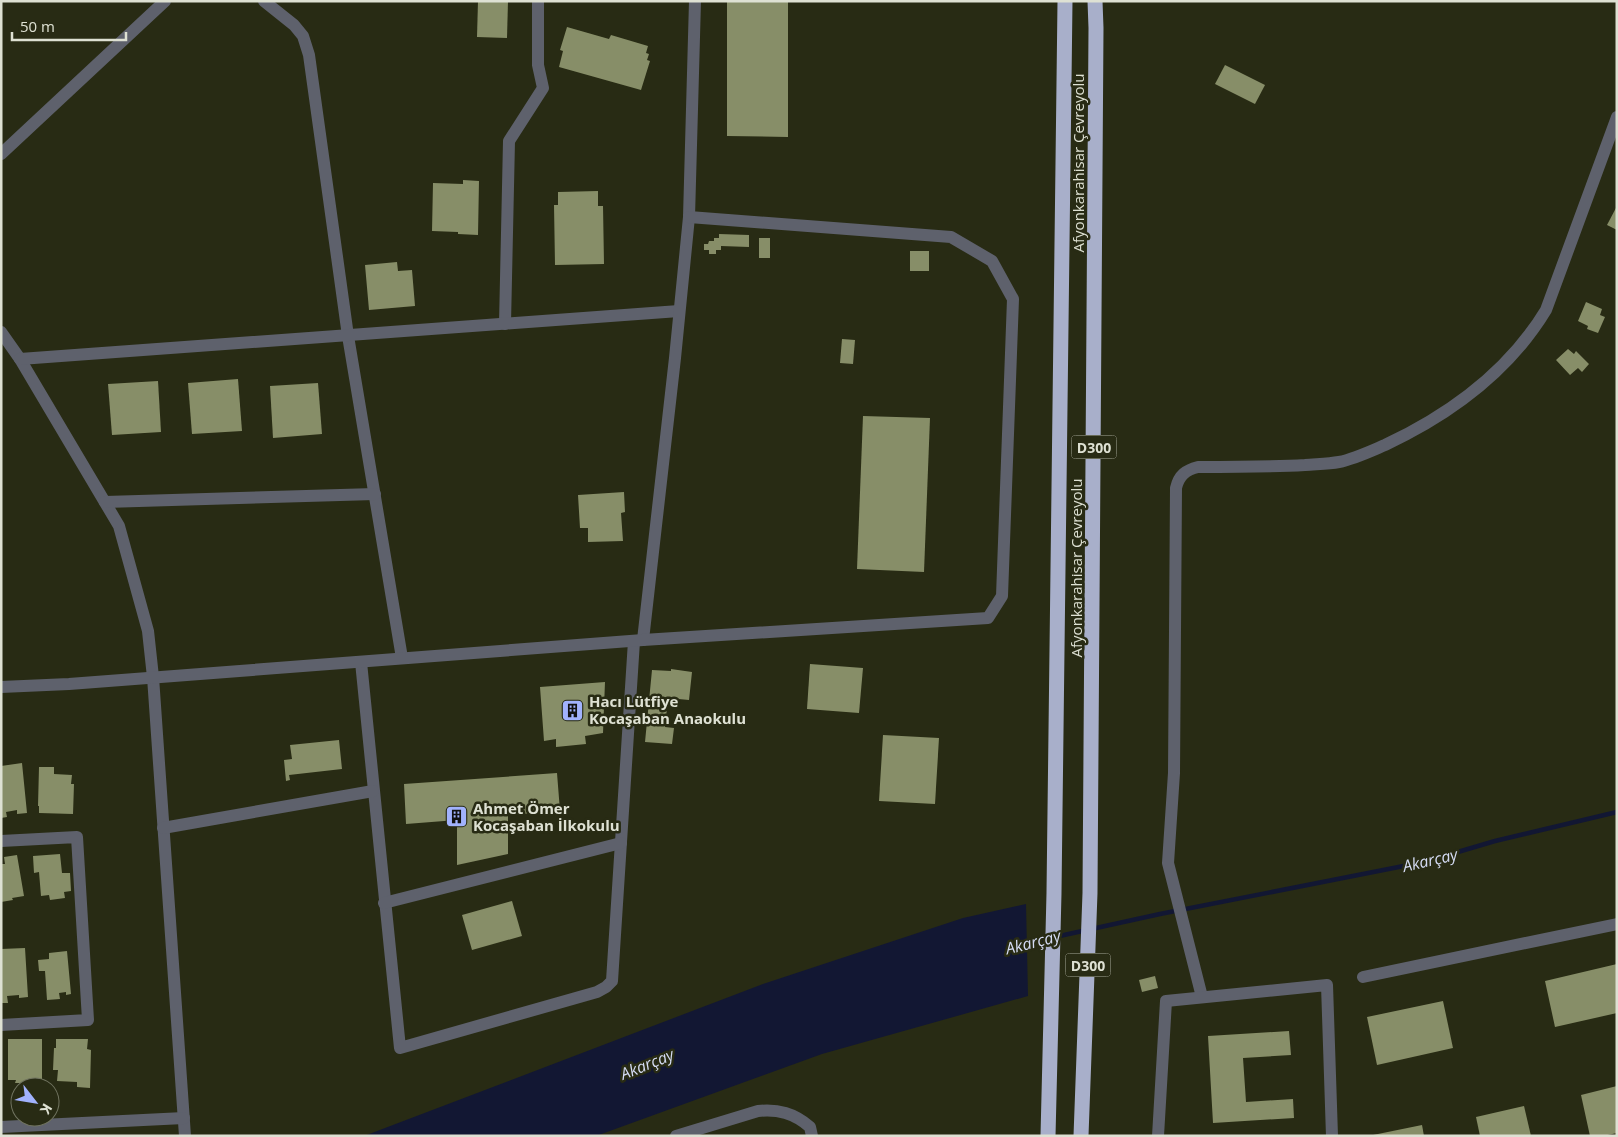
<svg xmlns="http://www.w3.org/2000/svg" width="1618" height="1137" font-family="'Open Sans',sans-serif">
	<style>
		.water { fill: #121733 }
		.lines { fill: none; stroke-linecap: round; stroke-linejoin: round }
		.stream { stroke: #121733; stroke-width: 4.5 }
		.building { fill: #878e68 }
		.minor { stroke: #5e616c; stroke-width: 12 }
		.highway { stroke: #a8afca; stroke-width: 15 }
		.labels { text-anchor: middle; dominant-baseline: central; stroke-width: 5; stroke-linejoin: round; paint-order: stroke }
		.shield { fill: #282b14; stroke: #a7aa9a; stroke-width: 1 }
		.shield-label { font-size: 14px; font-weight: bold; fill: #dee1d3 }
		.street-label { font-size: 15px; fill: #dee1d3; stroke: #282b14 }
		.poi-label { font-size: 15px; font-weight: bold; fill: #dee1d3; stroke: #282b14; text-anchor: start }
		.water-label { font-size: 16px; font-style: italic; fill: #d5dcf4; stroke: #282b14 }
	</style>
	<rect width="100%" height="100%" fill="#282b14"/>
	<path class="water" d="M1026,904L1028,996L822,1054L596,1136H364L763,984L963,918Z"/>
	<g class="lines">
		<path class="stream" d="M1023,944L1160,914L1424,862L1495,841L1617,812"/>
	</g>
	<g class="building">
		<path d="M478,1H508L507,38L477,37Z"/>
		<path d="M727,1H788V137L727,136Z"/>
		<path d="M567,27L609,39L611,35L648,46L646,53L649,54L647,60L650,61L641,90L559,67L563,51L560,50Z"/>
		<path d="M1225,65L1265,85L1255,104L1215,84Z"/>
		<path d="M463,180L479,181L478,235L458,234V232L432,231L433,183L463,184Z"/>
		<path d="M598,191V206H603L604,264L555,265L554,205H558V192Z"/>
		<path d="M1617,206V230L1607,225Z"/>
		<path d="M719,234L749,235V247L721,246V250H716V254H709V250H704V244H708L709,241H714V238H719Z"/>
		<rect x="759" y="238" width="11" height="20"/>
		<rect x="910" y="251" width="19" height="20"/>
		<path d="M397,262L398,271L412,270L415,306L369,310L365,265Z"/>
		<path d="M1586,302L1602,309L1600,315L1605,317L1598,333L1587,329L1588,326L1578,321Z"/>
		<path d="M842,339L855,340L853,364L840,363Z"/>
		<path d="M1568,349L1574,354L1576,351L1589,364L1582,372L1578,368L1570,375L1556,360Z"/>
		<path d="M238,379L242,431L192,434L188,383Z"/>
		<path d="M158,381L161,432L112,435L108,384Z"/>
		<path d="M318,383L322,434L273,438L270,386Z"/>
		<path d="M863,416L930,418L924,572L857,569Z"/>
		<path d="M624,492L625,512L621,513L623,541L588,542V528H580L578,495Z"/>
		<path d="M810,664L863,668L859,713L807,709Z"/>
		<path d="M671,669L692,672L689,700L668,698L665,727L674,728L672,744L645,742L652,670L671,671Z"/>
		<path d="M605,682L603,733L585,736L586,744L556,747V739L544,741L540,687Z"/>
		<path d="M883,735L939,738L935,804L879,801Z"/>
		<path d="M339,740L342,769L289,775L290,780L286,781L284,760L292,759L290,745Z"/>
		<path d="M22,763L27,813L17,814V810L6,812L7,817L1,818V766Z"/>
		<path d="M39,767H54V774L72,775L71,784H74L73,814L39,813V806H38Z"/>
		<path d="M557,773L560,811L508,815V854L457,865V820L406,824L404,784Z"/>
		<path d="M60,854L62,873H70L71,891L64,892L65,898L50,900L49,895L41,896L39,872L34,873L33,856Z"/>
		<path d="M17,855L24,896L12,898L13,900L1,902V864H5L4,857Z"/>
		<path d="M512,901L522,936L472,950L462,915Z"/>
		<path d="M25,948L28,997L19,998V995L7,996L8,1003H1V949Z"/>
		<path d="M67,951L71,994L66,995V992L59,993L60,999L47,1000L45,971H39L38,960L49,959V953Z"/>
		<path d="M1617,964V1013L1555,1027L1545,981Z"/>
		<path d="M1155,976L1158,988L1142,992L1139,980Z"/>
		<path d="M1443,1001L1453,1048L1377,1065L1367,1017Z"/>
		<path d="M1289,1031L1291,1055L1243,1058L1246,1102L1293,1099L1294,1118L1213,1123L1208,1036Z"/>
		<path d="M8,1039H42V1079H33V1083H15L16,1080H8Z"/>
		<path d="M56,1039H88L87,1049L91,1050L90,1088L77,1087V1082L57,1081L58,1070H53L54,1048H56Z"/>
		<path d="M1617,1086V1133L1603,1136H1590L1581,1095Z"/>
		<path d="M1524,1106L1531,1136H1480L1476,1117Z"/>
		<path d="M1422,1125L1424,1136H1373V1135Z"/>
	</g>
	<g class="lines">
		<g class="minor">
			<path d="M264,1L294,25L303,36L309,55L348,336L402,658"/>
			<path d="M1,154L165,1"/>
			<path d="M505,324L509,141L543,88L538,65V1"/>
			<path d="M1,332L20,359L119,526L148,631L153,677L185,1136"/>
			<path d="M20,359L679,311"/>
			<path d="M105,502L375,494"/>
			<path d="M643,640L675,358L689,217L695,1"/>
			<path d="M361,662L400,1048L597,992L606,987L612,981L634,641"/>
			<path d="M1,687L69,684L643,640L988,618L1002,596L1013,299L992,261L951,237L689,217"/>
			<path d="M163,828L373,791"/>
			<path d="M1,841L77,837L88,1020L1,1025"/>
			<path d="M384,903L621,843"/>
			<path d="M1363,977L1617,924"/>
			<path d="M1202,997L1168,863L1174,773L1176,488C1179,475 1186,470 1198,467C1234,467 1269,467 1305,465C1316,464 1328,464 1339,462C1354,459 1371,451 1385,445C1449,415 1509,371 1546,310L1617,117"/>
			<path d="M1,1127L184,1118"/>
			<path d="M676,1136L758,1111C778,1109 794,1113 810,1127L812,1136"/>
			<path d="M1158,1136L1166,1001L1327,985L1332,1136"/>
		</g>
		<g class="highway">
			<path d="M1048,1136L1054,893L1065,1"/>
			<path d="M1081,1136L1090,893L1096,28L1095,1"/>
		</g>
	</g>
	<defs>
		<symbol id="building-square" viewBox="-11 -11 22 22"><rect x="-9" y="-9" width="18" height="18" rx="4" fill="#a1b2fd" stroke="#282b14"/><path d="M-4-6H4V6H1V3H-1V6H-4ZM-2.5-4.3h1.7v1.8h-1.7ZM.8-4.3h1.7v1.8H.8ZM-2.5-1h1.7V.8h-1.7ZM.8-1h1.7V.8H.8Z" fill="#111"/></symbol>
	</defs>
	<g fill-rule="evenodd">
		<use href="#building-square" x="560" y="698" width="25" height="25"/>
		<use href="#building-square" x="444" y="804" width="25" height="25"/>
	</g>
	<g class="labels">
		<g class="shield">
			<rect x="1071.5" y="435.5" width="45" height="23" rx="4"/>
			<rect x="1065.5" y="953.5" width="45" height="23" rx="4"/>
		</g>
		<g class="shield-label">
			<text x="1094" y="447">D300</text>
			<text x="1088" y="965">D300</text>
		</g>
		<g class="street-label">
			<text transform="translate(1078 163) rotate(-90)">Afyonkarahisar Çevreyolu</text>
			<text transform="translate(1076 568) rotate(-90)">Afyonkarahisar Çevreyolu</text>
		</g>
		<g class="poi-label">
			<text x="589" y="701">Hacı Lütfiye<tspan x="589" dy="17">Kocaşaban Anaokulu</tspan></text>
			<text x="473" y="808">Ahmet Ömer<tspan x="473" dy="17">Kocaşaban İlkokulu</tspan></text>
		</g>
		<g class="water-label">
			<text transform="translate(1430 860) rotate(-13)">Akarçay</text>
			<text transform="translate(1033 942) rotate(-14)">Akarçay</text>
			<text transform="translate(647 1064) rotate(-22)">Akarçay</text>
		</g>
	</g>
	<rect width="1618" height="1137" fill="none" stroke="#dee1d3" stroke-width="5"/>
	<g transform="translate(35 1102) rotate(121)"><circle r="24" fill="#282b14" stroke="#717460"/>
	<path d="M0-4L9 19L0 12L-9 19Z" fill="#a1b2fd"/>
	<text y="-8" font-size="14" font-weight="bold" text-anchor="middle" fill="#dee1d3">K</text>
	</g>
	<path d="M12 32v8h114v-8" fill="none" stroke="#dee1d3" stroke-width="2.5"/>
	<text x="20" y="32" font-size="15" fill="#dee1d3" stroke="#282b14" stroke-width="4" paint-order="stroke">50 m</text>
</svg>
